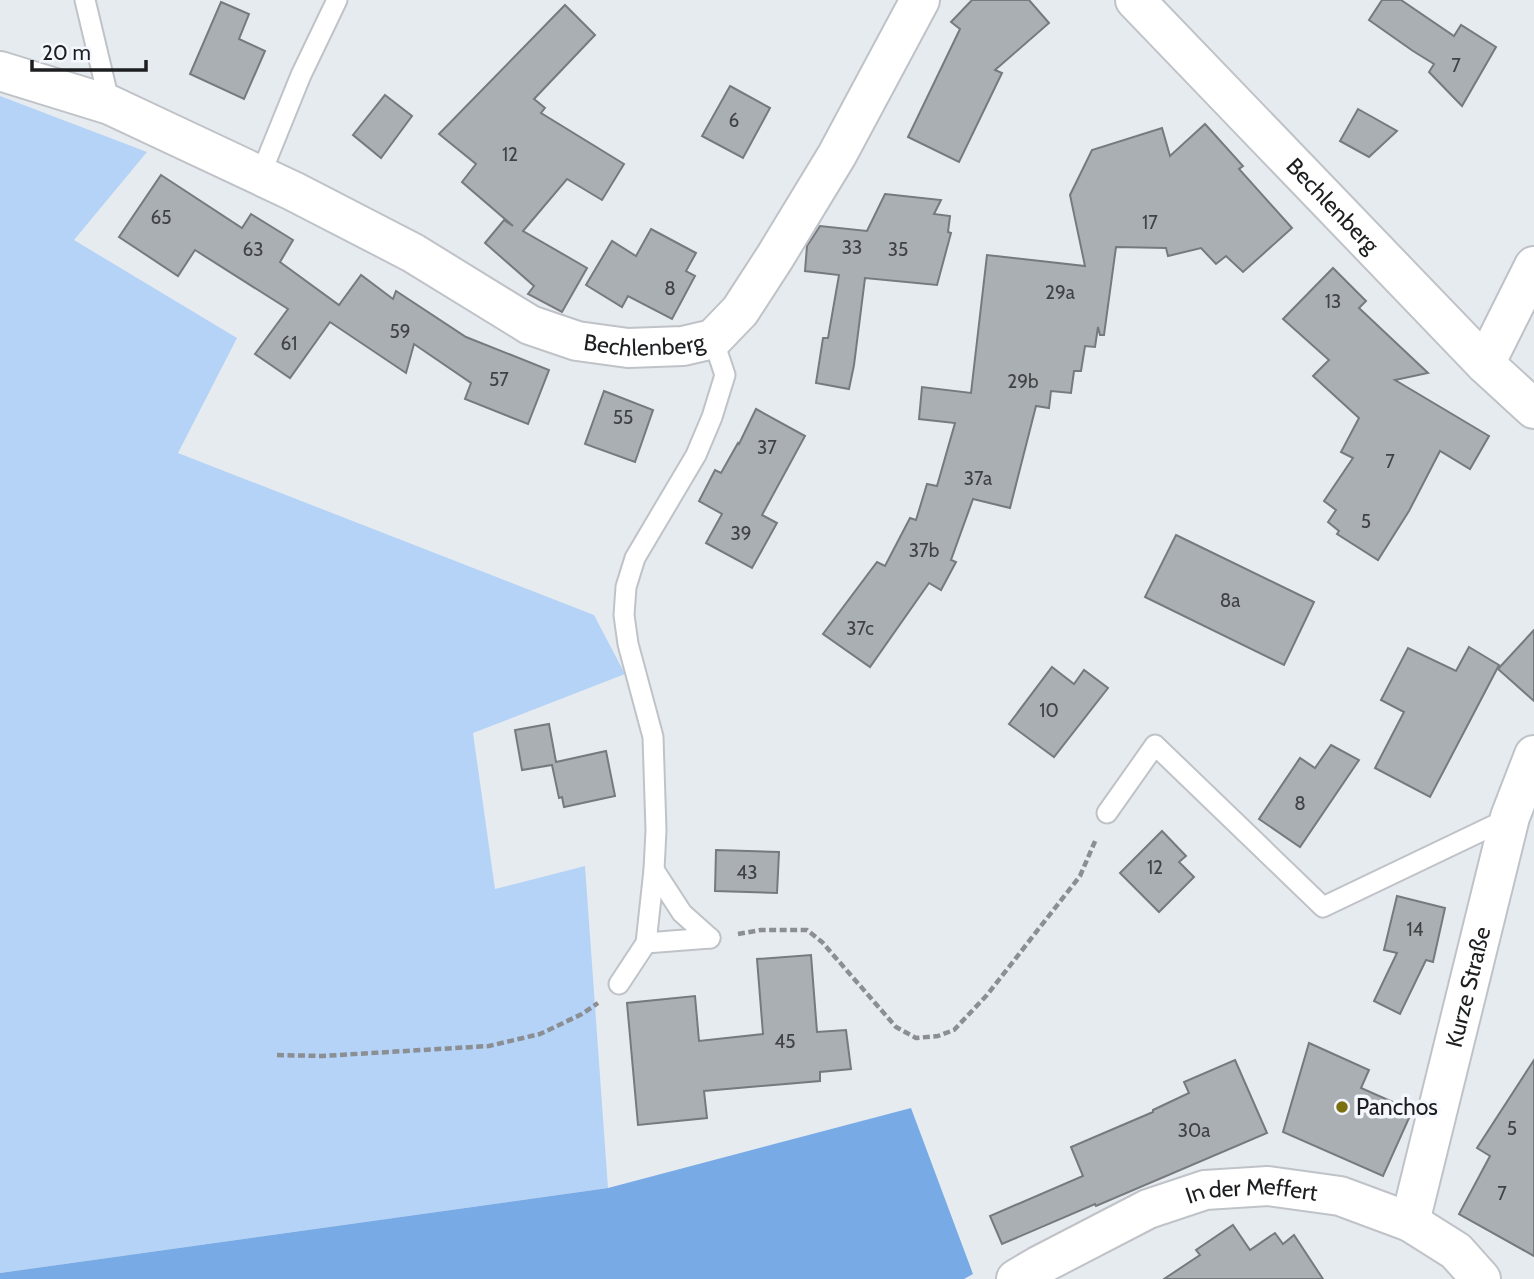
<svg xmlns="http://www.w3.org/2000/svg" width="1534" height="1279" font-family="Cabin,sans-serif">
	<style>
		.green { fill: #b5d3f7 }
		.forest { fill: #78abe6 }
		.building { fill: #aaafb4; stroke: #767a7e; stroke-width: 2 }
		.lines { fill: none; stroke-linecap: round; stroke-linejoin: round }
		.lane-casing { stroke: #bfc3c8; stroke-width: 23 }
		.street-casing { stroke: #bfc3c8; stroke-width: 42 }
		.path { stroke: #8b8e92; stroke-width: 4.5; stroke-dasharray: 7 3.5; stroke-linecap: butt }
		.lane { stroke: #fff; stroke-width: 19 }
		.street { stroke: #fff; stroke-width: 38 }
		.poi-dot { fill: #7a7010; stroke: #f4f8fe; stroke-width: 2.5 }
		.labels { text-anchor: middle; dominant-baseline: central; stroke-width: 7; stroke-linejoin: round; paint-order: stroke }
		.number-label { font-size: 19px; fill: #404245 }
		.street-label { font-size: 23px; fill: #1d1e20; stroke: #f4f8fe }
		.poi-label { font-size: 23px; fill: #1d1e20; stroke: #f4f8fe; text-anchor: start }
	</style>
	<rect width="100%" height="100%" fill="#e6ebf0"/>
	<path class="green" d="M0,96L147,152L74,240L237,338L178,453L594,615L625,674L473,733L495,889L585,866L608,1188L0,1273Z"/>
	<path class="forest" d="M911,1108L973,1274L964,1279H0V1273L608,1188Z"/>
	<g class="building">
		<path d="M972,0H1029L1049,23L995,70L1002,73L959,162L908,137L960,29L951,22Z"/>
		<path d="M1382,0H1401L1454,36L1461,25L1496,47L1462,106L1429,72L1434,64L1413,51L1369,20Z"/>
		<path d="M221,2L249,14L239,39L265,51L244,99L190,74Z"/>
		<path d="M565,5L595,35L534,99L545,108L541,113L624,164L602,200L567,179L523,231L587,268L562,312L528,294L534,286L485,243L504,220L513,226L462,182L476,164L439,134Z"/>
		<path d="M730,86L770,108L743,158L702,136Z"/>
		<path d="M385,95L412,116L381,158L353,135Z"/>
		<path d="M1358,109L1397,131L1369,157L1340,141Z"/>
		<path d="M1205,124L1243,166L1239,169L1292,228L1243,272L1226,256L1216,264L1201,248L1168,256L1166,248L1116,247L1104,335H1100L1098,327L1095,347L1085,346L1081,371H1074L1071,393L1051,391L1049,408L1036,406L1010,508L973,499L951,560L956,562L941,590L929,583L870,667L823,634L877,562L885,566L910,518L916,520L927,484L937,486L955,423L919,419L922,387L971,393L987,255L1085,266L1070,195L1092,150L1162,128L1170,156Z"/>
		<path d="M161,175L242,228L251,214L293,240L280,262L339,305L361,275L393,299L396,291L466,337L549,370L528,424L465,399L471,383L414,344L406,373L330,322L290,378L255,354L288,309L195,250L178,276L119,237Z"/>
		<path d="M885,194L941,200L934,214L950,216L948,232L951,233L937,285L865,278L854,365L849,389L816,383L823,338H828L839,275L805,271L807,246L820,226L867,231Z"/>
		<path d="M651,229L696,253L686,271L695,276L672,319L628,296L622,307L586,285L612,241L636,256Z"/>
		<path d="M1333,268L1366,301L1359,308L1428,373L1395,380L1489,436L1470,469L1440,451L1409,511L1378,560L1337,534L1339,531L1328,522L1336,510L1324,501L1353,458L1341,452L1359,418L1313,376L1329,360L1283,319Z"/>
		<path d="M604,391L653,410L635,462L585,444Z"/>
		<path d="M756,409L805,436L762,515L777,523L752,568L706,543L722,514L699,501L715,470L721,473L738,443L739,444Z"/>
		<path d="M1176,535L1314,602L1284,665L1145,597Z"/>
		<path d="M1534,630V701L1498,669Z"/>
		<path d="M1469,647L1499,665L1430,797L1375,768L1404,712L1381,700L1408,648L1456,671Z"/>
		<path d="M1052,667L1074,684L1084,670L1108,688L1054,757L1009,724Z"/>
		<path d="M549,724L556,762L606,751L615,796L564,807L562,797L559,798L552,765L522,770L515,730Z"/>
		<path d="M1331,745L1359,760L1300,847L1259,819L1300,758L1315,768Z"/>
		<path d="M1162,831L1186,856L1179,862L1194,877L1159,912L1120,873Z"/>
		<path d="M716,850L779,852L777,893L715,891Z"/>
		<path d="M1397,896L1445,908L1433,962L1426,960L1400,1014L1374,1001L1397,953L1384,950Z"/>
		<path d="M811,955L817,1032L846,1030L851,1069L820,1072V1081L704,1091L707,1118L638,1125L627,1003L695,996L699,1041L763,1034L757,959Z"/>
		<path d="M1309,1043L1369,1070L1361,1088L1395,1103L1391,1110L1409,1118L1383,1176L1283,1132Z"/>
		<path d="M1235,1060L1267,1133L1096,1206L1095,1204L1002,1244L990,1216L1083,1176L1071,1147L1153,1112V1110L1189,1093L1184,1082Z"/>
		<path d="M1534,1060V1256L1459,1214L1490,1156L1477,1148Z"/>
		<path d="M1233,1225L1250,1250L1275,1233L1283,1244L1294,1235L1323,1279H1164L1200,1255L1196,1250Z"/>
	</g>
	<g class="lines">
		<defs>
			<g id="lane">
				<path d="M85,0L110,105"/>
				<path d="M260,176L301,75L337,0"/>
				<path d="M1107,813L1155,745L1323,907L1509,818"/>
				<path d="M654,870L682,913L710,938"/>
				<path d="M710,938L646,943L654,870L656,830L653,737L628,644L624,615L626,587L635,558L696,455L712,417L725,375L713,339"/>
				<path d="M619,984L646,943"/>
			</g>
			<g id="street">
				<path id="s1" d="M1135,0L1485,364L1534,409"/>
				<path id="s2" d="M0,71L110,105L293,191L413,253L530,325L577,341L628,348L683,346L713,339L740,311L775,257L837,155L920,0"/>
				<path d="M1485,364L1534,266"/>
				<path id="s3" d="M1410,1222L1510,817L1534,755"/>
				<path id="s4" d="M1016,1279L1038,1266L1148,1209L1205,1190L1268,1186L1340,1196L1410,1222L1456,1251L1481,1279"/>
			</g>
		</defs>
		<use href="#lane" class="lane-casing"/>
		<use href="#street" class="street-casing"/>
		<g class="path">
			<path d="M738,934L761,930H807L822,942L896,1027L916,1038L938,1036L954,1030L987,995L1080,876L1096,839"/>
			<path d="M277,1055L322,1056L489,1046L540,1034L582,1014L598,1003"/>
		</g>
		<use href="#lane" class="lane"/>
		<use href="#street" class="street"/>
	</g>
	<circle class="poi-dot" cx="1342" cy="1107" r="7"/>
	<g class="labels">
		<g class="number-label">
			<text x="1456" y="65">7</text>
			<text x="734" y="120">6</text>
			<text x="510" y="154">12</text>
			<text x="161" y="217">65</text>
			<text x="1150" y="222">17</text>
			<text x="852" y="247">33</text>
			<text x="253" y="249">63</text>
			<text x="898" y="249">35</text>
			<text x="670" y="288">8</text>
			<text x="1060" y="292">29a</text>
			<text x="1333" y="301">13</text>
			<text x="400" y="331">59</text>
			<text x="289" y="343">61</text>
			<text x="499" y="379">57</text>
			<text x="1023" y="381">29b</text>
			<text x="623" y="417">55</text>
			<text x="767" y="447">37</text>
			<text x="1390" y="461">7</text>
			<text x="978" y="478">37a</text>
			<text x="1366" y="521">5</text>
			<text x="741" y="533">39</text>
			<text x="924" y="550">37b</text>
			<text x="1230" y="600">8a</text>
			<text x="860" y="628">37c</text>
			<text x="1049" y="710">10</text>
			<text x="1300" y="803">8</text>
			<text x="1155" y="867">12</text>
			<text x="747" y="872">43</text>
			<text x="1415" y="929">14</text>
			<text x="785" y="1041">45</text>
			<text x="1512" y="1128">5</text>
			<text x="1194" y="1130">30a</text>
			<text x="1502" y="1193">7</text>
		</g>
		<g class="street-label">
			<text stroke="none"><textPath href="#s1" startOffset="285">Bechlenberg</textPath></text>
			<text stroke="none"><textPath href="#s2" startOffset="707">Bechlenberg</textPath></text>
			<text stroke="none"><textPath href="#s3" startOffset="242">Kurze Straße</textPath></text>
			<text stroke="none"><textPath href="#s4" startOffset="256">In der Meffert</textPath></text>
		</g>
		<g class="poi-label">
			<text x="1356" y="1107">Panchos</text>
		</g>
	</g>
	<path d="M32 60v10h114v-10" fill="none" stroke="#1d1e20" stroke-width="3.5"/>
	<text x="42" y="60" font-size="21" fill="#1d1e20" stroke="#f4f8fe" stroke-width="5" paint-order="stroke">20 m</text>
</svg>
